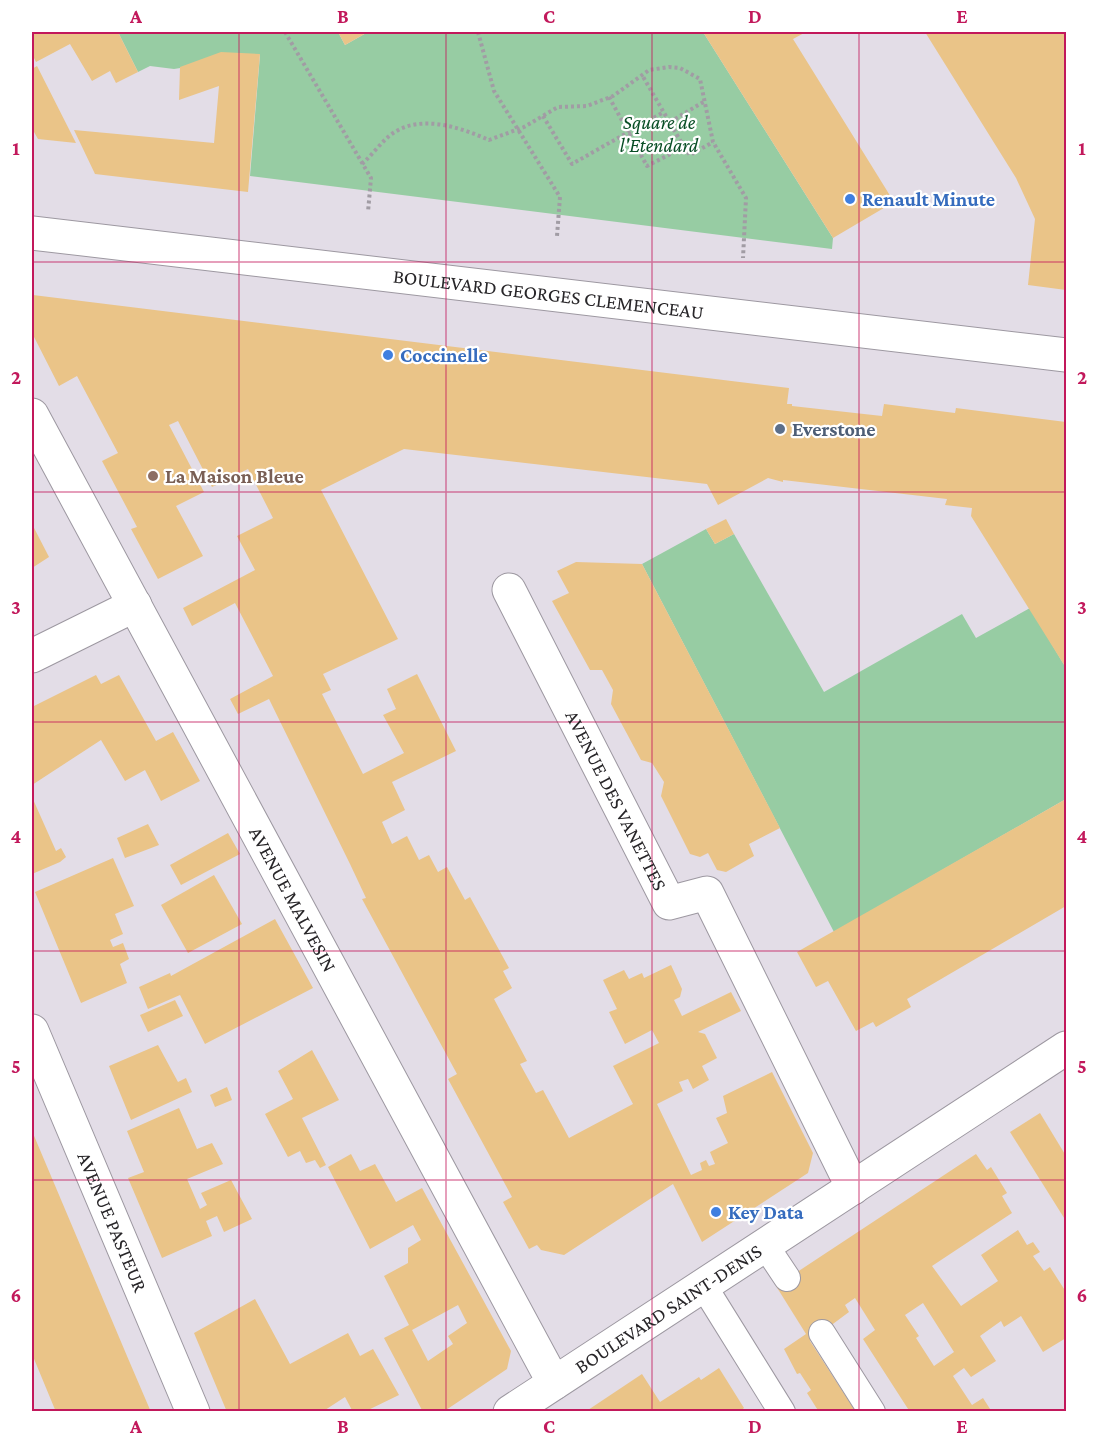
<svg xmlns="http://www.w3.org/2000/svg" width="1098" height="1443" font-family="'Crimson Pro',serif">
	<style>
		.green { fill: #97cca3 }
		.building { fill: #eac488; fill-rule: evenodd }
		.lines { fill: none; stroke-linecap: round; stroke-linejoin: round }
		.lane-casing { stroke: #9d98a1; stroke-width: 28 }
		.street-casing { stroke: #9d98a1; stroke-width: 35 }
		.secondary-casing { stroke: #9d98a1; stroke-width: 35 }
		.path { stroke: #a19ca4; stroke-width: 4; stroke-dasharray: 3 3; stroke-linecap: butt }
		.lane { stroke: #fff; stroke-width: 26 }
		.street { stroke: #fff; stroke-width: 33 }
		.secondary { stroke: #fff; stroke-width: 33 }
		.grid { fill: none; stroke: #c2185b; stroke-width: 1.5; stroke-opacity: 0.55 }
		.shop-dot { fill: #3f7fe0; stroke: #fff; stroke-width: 2 }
		.service-dot { fill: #5c6f8a; stroke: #fff; stroke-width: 2 }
		.education-dot { fill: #8d6e63; stroke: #fff; stroke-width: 2 }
		.labels { text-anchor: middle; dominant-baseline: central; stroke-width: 4.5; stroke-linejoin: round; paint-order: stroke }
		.park-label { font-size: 20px; font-style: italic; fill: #084e25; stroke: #fff }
		.shop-label { font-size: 20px; font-weight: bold; fill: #366cbe; stroke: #fff; text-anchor: start }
		.street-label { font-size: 20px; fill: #282629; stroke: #fff }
		.service-label { font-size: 20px; font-weight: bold; fill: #4e5e75; stroke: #fff; text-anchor: start }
		.education-label { font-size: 20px; font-weight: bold; fill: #785e54; stroke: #fff; text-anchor: start }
		.neatline { fill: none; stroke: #c2185b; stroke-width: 2 }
		.grid-label { font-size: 20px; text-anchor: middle; font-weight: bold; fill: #c2185b }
	</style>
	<rect width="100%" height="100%" fill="#e3dde7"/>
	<g class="green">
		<path d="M118,32H338L345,45L368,32H703L833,238L832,249L250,176L260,55L174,69L150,66L138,72Z"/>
		<path d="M706,529L715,544L734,534L824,692L962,614L976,638L1030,608L1066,668V799L834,932L642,564Z"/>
	</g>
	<g class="building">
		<path d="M32,32H118L138,72L116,83L110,71L92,81L70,44L36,62L32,54Z"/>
		<path d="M338,32H368L345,45Z"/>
		<path d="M703,32H806L793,39L894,202L833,238Z"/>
		<path d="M925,32H1066V290L1028,285L1035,219L1016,178Z"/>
		<path d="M221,52L260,54L248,192L95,174L74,130L214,143L219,86L179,100L180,67Z"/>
		<path d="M37,66L76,143L38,139L34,132L32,133V69Z"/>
		<path d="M33,295L789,388L787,404H792V406L882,416L884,404L955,413L956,408L1066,422V668L971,516L972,508L945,505L947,499L783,480V482L768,478L718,505L707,484L404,449L321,490L398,639L323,674L331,690L322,694L363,774L404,753L383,715L396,709L387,689L417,674L456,751L392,782L405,810L382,822L392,844L407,836L419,860L429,855L438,872L447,867L465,900L470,897L509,968L503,971L512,988L494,999L527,1061L520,1064L536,1093L543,1090L569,1138L633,1104L613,1066L659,1043L652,1030L625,1044L609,1012L617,1009L603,980L624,970L629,979L642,973L644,978L671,965L682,989L680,997L674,1000L682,1016L731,992L741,1011L698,1032L705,1034L717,1058L702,1066L709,1080L693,1089L688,1079L679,1082L683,1091L657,1104L691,1175L702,1170L700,1163L706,1160L709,1166L715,1164L710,1152L728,1143L716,1118L727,1113L723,1096L772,1072L813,1153L808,1173L702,1242L673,1184L564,1255L541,1250L537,1245L529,1249L503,1202L512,1197L448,1079L457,1074L362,899L366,898L350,864L269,699L238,714L230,699L273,676L235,603L192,626L183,608L255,570L237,536L273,518L248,469L212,487L178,421L169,425L204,492L176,506L203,556L158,579L131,529L137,527L102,461L118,453L77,376L59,386L32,333Z"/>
		<path d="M726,519L734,534L715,544L706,529Z"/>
		<path d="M32,524L49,557L32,568Z"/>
		<path d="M576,562L642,564L780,828L749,844L754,856L726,872L717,870L708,853L700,857L690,854L661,796L664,782L652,763L641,760L611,704L613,690L602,670H590L552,601L569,593L557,571Z"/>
		<path d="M96,675L101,684L119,675L156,741L173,732L200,781L161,801L145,770L125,781L101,740L32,785V707Z"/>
		<path d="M32,797L56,851L61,848L66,857L60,862L32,874Z"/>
		<path d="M1066,799V906L907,999L911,1007L876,1027L873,1022L856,1031L828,981L816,987L797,952Z"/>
		<path d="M148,824L159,845L125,858L117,838Z"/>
		<path d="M228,833L240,854L181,885L170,865Z"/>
		<path d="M113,858L134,906L115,914L123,934L110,940L113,947L123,943L129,959L120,964L127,983L81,1003L35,892Z"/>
		<path d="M214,875L242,924L188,953L161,905Z"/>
		<path d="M275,919L313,988L205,1044L180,995L148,1009L139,987L170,973L171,976Z"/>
		<path d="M175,1000L183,1016L148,1032L140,1015Z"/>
		<path d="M158,1045L178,1082L186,1078L192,1092L131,1120L109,1066Z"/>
		<path d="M312,1050L339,1100L302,1118L326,1165L320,1168L315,1160L306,1163L300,1151L288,1157L265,1114L293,1099L278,1071Z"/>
		<path d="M227,1087L232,1100L215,1107L210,1095Z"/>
		<path d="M179,1108L197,1149L212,1143L223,1164L187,1179L200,1209L207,1205L201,1193L231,1180L252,1219L224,1232L217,1216L206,1221L212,1236L162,1258L128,1178L144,1172L127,1131Z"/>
		<path d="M1040,1113L1066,1156V1221L1010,1132Z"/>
		<path d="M32,1131L127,1356L151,1412H56L32,1354Z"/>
		<path d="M351,1154L360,1171L375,1164L396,1202L422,1188L511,1351L507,1369L443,1412H423L384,1338L409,1325L384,1276L408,1263V1248L421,1240L413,1225L370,1249L328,1167ZM458,1305L467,1323L448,1336L453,1344L428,1361L412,1330Z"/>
		<path d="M976,1154L987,1170L991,1167L1007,1193L1002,1196L1012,1213L932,1266L961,1306L998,1281L981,1255L1018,1230L1027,1245L1033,1242L1040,1252L1033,1256L1044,1271L1050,1267L1066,1292V1338L1043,1352L1021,1316L1004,1327L1001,1321L980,1336L996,1361L971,1377L964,1368L953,1376L972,1405L983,1398L992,1412H910L863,1339L875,1330L855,1298L845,1305L849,1312L810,1341L856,1412H819L807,1393L811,1390L800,1373L797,1374L784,1349L806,1334L776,1286ZM923,1303L954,1352L934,1366L916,1338L919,1336L905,1315Z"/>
		<path d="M255,1299L290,1364L348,1333L360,1356L373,1349L399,1395L364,1412H353L345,1397L322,1412H227L194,1333Z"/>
		<path d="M719,1368L744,1408L739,1412H585L642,1374L660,1402L699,1377L701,1380Z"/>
	</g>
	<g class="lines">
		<defs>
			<g id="lane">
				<path d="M765,1245L787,1278"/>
				<path d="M703,1285L782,1412"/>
				<path d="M822,1333L872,1412"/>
			</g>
			<g id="street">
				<path id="s1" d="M32,415L554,1383"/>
				<path id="s2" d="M509,590L669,903L707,893L853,1188"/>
				<path d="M32,656L135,605"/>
				<path id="s3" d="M32,1031L193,1412"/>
			</g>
			<g id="secondary">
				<path id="s4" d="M32,233L1066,355"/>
				<path id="s5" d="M510,1412L1066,1048"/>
			</g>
		</defs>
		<use href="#lane" class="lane-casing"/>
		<use href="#street" class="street-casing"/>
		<use href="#secondary" class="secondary-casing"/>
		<g class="path">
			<path d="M285,32L371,178L368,212"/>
			<path d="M478,32L494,91L560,197L557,236"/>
			<path d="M609,97L647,166L684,147L642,75"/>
			<path d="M543,116L572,164L664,112"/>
			<path d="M670,122L705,101"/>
			<path d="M684,147L690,155L713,142"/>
			<path d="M362,164C371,156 379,145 388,137C417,112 459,127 489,140L524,127L558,107L587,106L613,96L649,70L669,67L680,68L700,79L713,142L746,198L743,258"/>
		</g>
		<use href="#lane" class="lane"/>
		<use href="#street" class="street"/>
		<use href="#secondary" class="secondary"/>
	</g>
	<path class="grid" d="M239,32V1412M446,32V1412M652,32V1412M859,32V1412M32,262H1066M32,492H1066M32,722H1066M32,951H1066M32,1180H1066"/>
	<g class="shop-dot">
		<circle cx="850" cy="199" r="6"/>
		<circle cx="388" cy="355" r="6"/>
		<circle cx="716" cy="1212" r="6"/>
	</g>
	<circle class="service-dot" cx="780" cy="429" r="6"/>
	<circle class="education-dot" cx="153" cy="476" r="6"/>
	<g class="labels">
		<g class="park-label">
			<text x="659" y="122">Square de<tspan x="659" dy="23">l'Etendard</tspan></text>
		</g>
		<g class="shop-label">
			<text x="862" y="199">Renault Minute</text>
			<text x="400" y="355">Coccinelle</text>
			<text x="728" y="1212">Key Data</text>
		</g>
		<g class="street-label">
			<text stroke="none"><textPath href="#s4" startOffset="520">BOULEVARD GEORGES CLEMENCEAU</textPath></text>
			<text stroke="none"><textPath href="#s2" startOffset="236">AVENUE DES VANETTES</textPath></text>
			<text stroke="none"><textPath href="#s1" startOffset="550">AVENUE MALVESIN</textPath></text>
			<text stroke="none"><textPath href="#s3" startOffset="207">AVENUE PASTEUR</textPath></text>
			<text stroke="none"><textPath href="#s5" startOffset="189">BOULEVARD SAINT-DENIS</textPath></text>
		</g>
		<g class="service-label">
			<text x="792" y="429">Everstone</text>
		</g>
		<g class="education-label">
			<text x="165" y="476">La Maison Bleue</text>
		</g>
	</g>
	<rect width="1098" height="1443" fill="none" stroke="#ffffff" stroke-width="66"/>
	<rect x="33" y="33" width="1032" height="1377" class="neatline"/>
	<g class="grid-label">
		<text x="136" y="23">A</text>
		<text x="343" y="23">B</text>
		<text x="549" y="23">C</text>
		<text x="755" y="23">D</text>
		<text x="962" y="23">E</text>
		<text x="16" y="155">1</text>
		<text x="1082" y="155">1</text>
		<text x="16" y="384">2</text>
		<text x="1082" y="384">2</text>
		<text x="16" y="614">3</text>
		<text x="1082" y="614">3</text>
		<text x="16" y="843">4</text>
		<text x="1082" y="843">4</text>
		<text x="16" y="1073">5</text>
		<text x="1082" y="1073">5</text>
		<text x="16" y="1302">6</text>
		<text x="1082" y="1302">6</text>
		<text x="136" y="1433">A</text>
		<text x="343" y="1433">B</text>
		<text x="549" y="1433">C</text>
		<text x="755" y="1433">D</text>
		<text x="962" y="1433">E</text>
	</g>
</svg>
